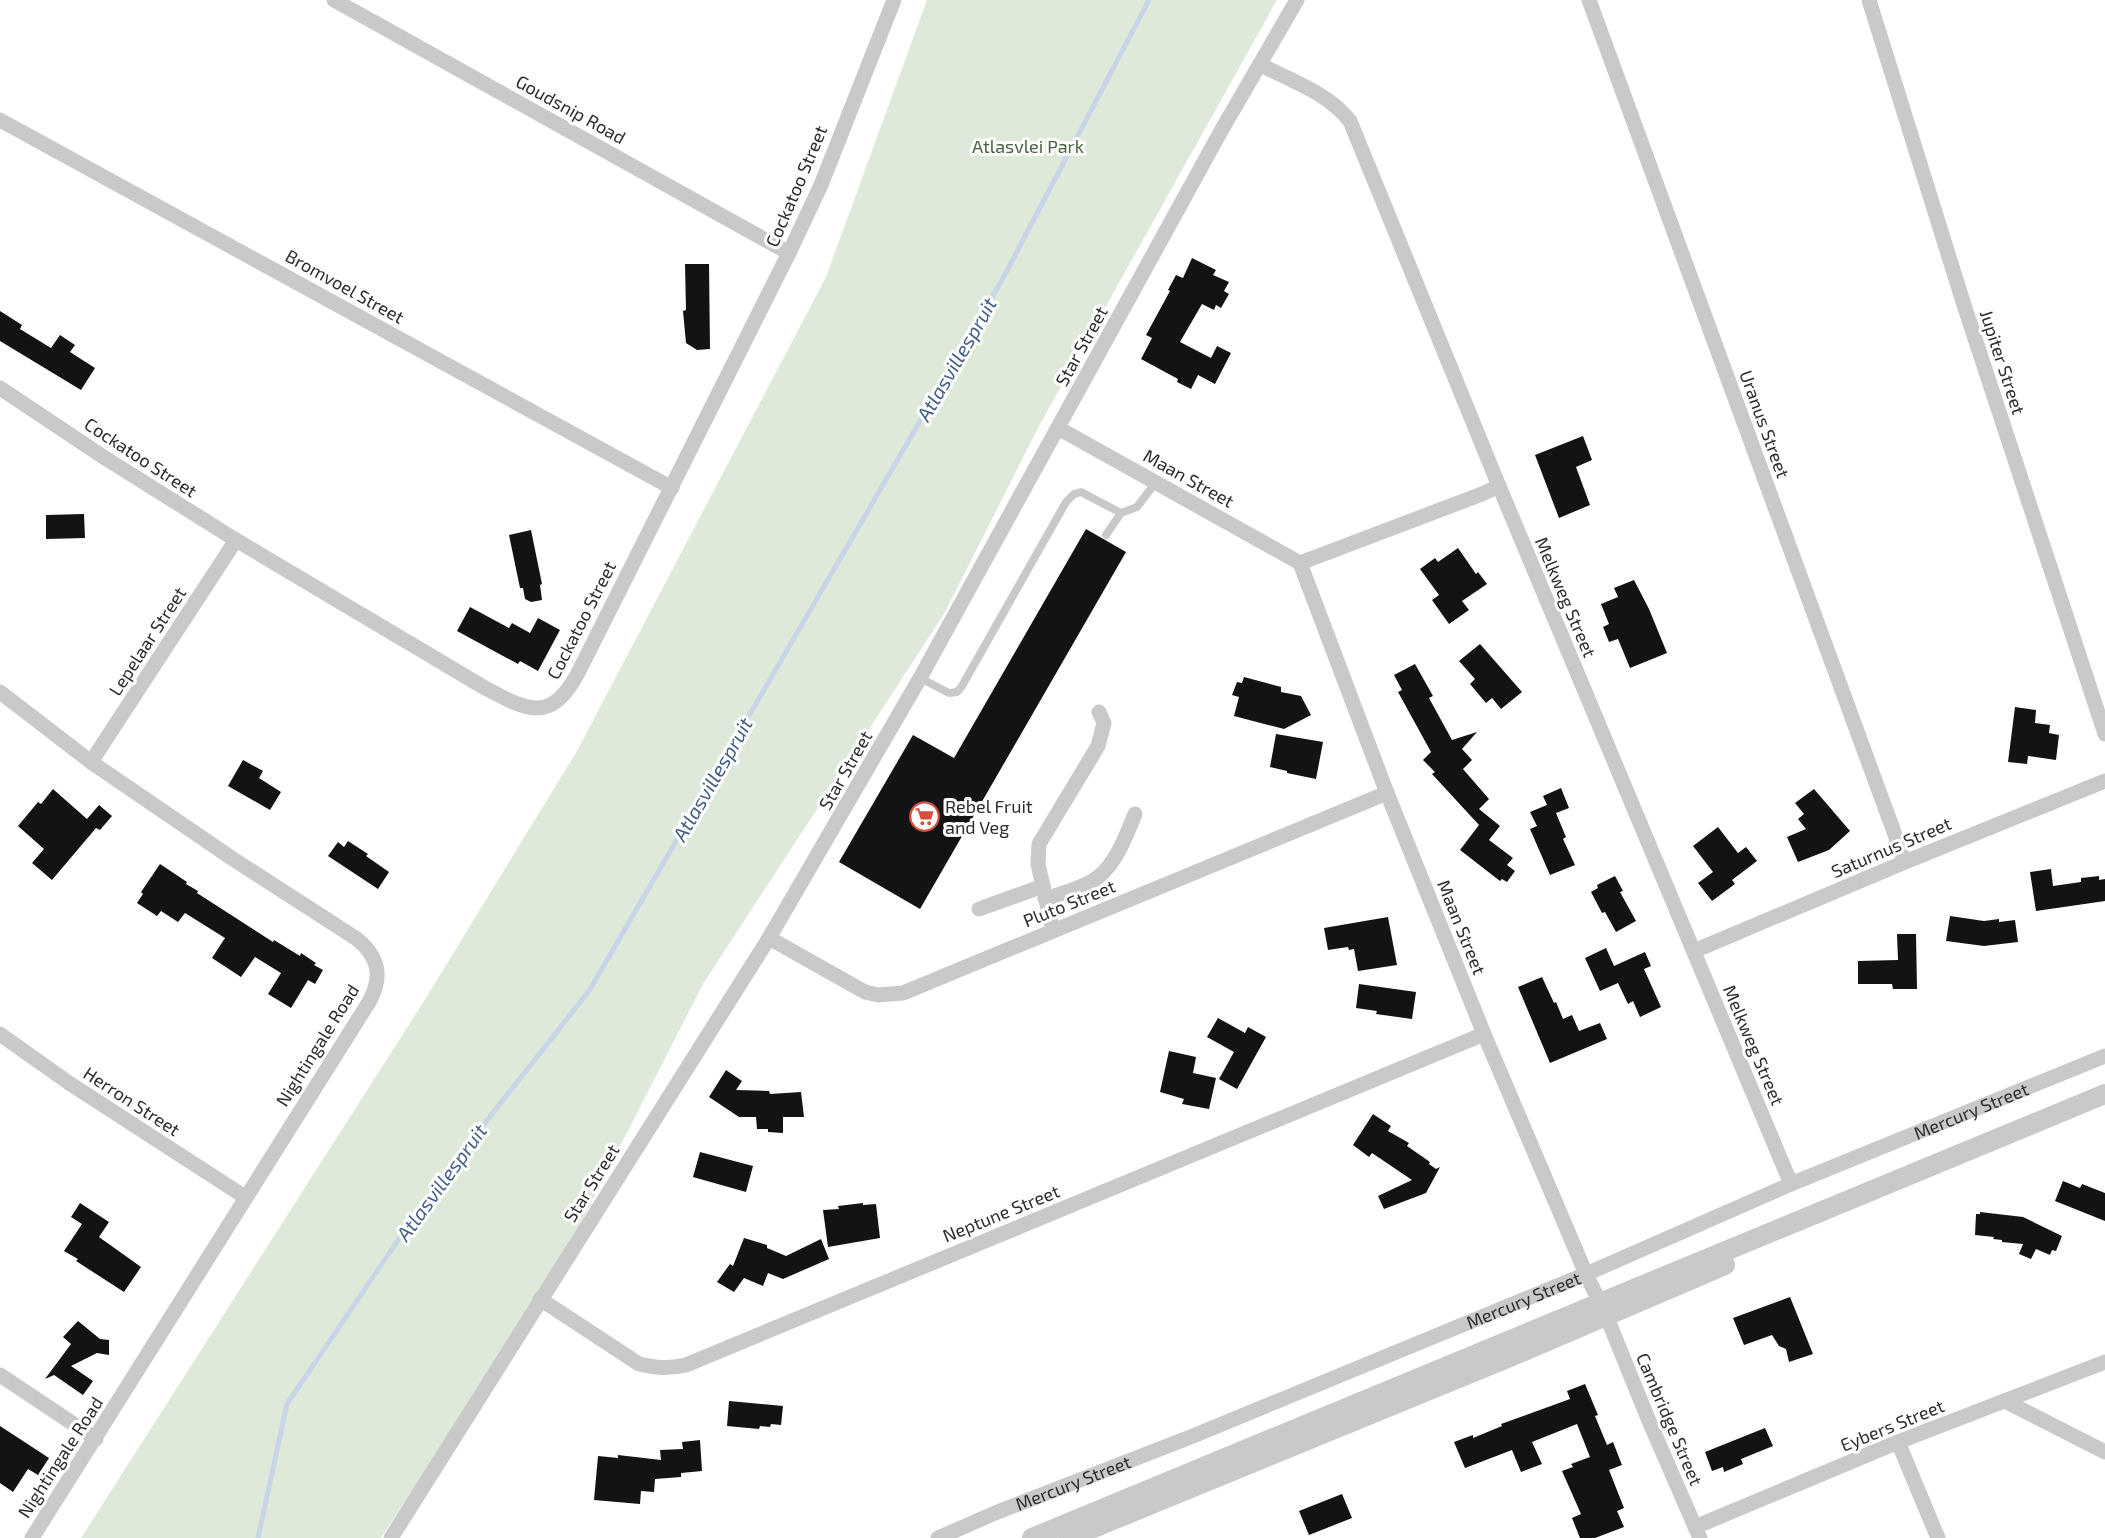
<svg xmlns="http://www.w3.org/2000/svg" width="2105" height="1538" font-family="'Exo 2',sans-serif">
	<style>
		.green { fill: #dfe9da }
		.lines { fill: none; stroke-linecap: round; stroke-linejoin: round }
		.stream { stroke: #c8d5e7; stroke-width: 5 }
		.building { fill: #131313 }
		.service { stroke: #c9c9c9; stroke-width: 8 }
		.minor { stroke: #c9c9c9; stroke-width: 15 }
		.tertiary { stroke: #c9c9c9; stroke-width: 20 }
		.labels { text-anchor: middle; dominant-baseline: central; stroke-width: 6; stroke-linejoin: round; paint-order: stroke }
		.street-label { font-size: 18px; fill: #2c2c2c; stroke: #fff }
		.park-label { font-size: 18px; fill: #48633e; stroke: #fff }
		.poi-label { font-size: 18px; fill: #2c2c2c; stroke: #fff; text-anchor: start }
		.water-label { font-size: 20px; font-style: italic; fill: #425e86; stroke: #fff }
	</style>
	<rect width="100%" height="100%" fill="#fff"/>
	<path class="green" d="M927,0H1277L1039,426L944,614L703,984L559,1266L381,1538H81L426,998L577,751L826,277Z"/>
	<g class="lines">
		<path class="stream" d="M258,1538L287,1404L432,1190L589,991L1002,280L1149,0"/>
	</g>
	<g class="building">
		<path d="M1192,258L1216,270L1213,275L1229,282L1224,291L1229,294L1221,308L1216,305L1214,310L1202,304L1180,342L1211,358L1217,346L1231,353L1215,384L1198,375L1191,389L1177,382L1178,379L1141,359L1152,338L1146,335L1170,291L1168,290L1176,275L1183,278Z"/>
		<path d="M685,264H709L710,349L697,350L686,343L683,311L686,310Z"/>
		<path d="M0,311L22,325L20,329L51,348L60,335L75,345L70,352L95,368L81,390L0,341Z"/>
		<path d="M1583,436L1592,460L1576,467L1590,505L1559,518L1535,455Z"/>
		<path d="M84,514L85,538L46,539V515Z"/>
		<path d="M1086,529L1126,552L920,909L839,862L913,735L954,758Z"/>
		<path d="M531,530L542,584L540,585L542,600L531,602L525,599L523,588H520L509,535Z"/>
		<path d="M1458,548L1476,574L1478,572L1487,584L1462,601L1469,610L1449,624L1432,600L1439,595L1420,569L1435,558L1438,562Z"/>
		<path d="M1634,580L1649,609L1667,653L1630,668L1618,639L1609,642L1603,627L1609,624L1601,604L1618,597L1614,588Z"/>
		<path d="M470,607L509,628L512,623L530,633L538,618L560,630L538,671L520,661L518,664L457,631Z"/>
		<path d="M1480,644L1522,692L1501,709L1492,698L1486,703L1470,684L1475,679L1459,661Z"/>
		<path d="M1415,664L1433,696L1429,698L1452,740L1477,732L1462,749L1472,760L1463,769L1489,799L1479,809L1500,826L1489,840L1513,858L1507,865L1515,871L1507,882L1502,879L1500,881L1460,850L1479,825L1432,774L1435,772L1423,760L1431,752L1398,692L1402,690L1394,675Z"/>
		<path d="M1244,677L1281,687V692L1301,696L1311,715L1284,729L1234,716L1239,697L1232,695L1237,682L1242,683Z"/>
		<path d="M2015,707L2036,710L2035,723L2050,725L2049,733L2059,735L2056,760L2028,756L2027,764L2008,762Z"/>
		<path d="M1276,734L1323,742L1316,779L1287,773V771L1270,767Z"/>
		<path d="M243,760L263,771L259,778L281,792L270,810L228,786Z"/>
		<path d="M1561,788L1569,808L1556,813L1566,837L1563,839L1575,865L1550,875L1530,829L1537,826L1530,812L1547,805L1543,796Z"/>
		<path d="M53,789L87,819L99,805L112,816L100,830L96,828L52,880L32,863L44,849L18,826L38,802L41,804Z"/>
		<path d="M1814,789L1850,831L1829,850L1798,862L1787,837L1806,829L1798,819L1804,814L1795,803Z"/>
		<path d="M1718,827L1738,853L1746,847L1757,861L1732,880L1735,884L1712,901L1698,883L1713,872L1693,846Z"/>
		<path d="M348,841L368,854L366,856L389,872L378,889L328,856L338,842L344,847Z"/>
		<path d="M160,864L187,882L186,884L198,891L197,893L273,942L274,940L300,956L301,953L316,963L314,965L323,970L315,984L308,980L291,1008L268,994L281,973L255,957L241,977L212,958L225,938L185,913L178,922L161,911L157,916L137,903L143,894L141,892Z"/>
		<path d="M2051,869L2053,886L2081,882V878L2099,876V880L2105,879V901L2036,911L2030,872Z"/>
		<path d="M1615,876L1623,891L1620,892L1636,921L1616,932L1605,912L1602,913L1591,892L1598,888L1597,885Z"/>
		<path d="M1950,916L1984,921L1999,919V922L2015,920L2018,942L1984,946L1946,941Z"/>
		<path d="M1388,917L1397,965L1358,971L1354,949L1349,950L1348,947L1328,950L1324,928Z"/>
		<path d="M1897,934H1916L1917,989H1893L1892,984H1858V961L1898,960Z"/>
		<path d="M1606,948L1614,966L1645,952L1651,966L1644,969L1661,1007L1640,1017L1633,1001L1628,1004L1618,983L1600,991L1585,958Z"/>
		<path d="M1542,977L1554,1003L1556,1002L1563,1019L1572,1015L1579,1031L1600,1023L1607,1039L1550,1063L1518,987Z"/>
		<path d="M1359,984L1416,992L1412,1019L1376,1014L1377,1011L1356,1008Z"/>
		<path d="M1218,1018L1245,1033L1248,1027L1266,1037L1237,1089L1219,1079L1234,1052L1207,1037Z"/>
		<path d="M1169,1051L1196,1057L1193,1073L1216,1078L1209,1109L1182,1104L1184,1099L1160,1092Z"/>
		<path d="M726,1070L742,1081L736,1090L769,1091L770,1094L801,1092L804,1117H783V1133L768,1132V1129H757L756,1117H739L709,1097Z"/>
		<path d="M1373,1114L1391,1126L1388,1131L1409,1143L1407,1146L1430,1162L1429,1164L1436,1169L1440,1167L1426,1193L1384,1209L1378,1196L1412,1180L1372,1153L1369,1157L1353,1145Z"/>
		<path d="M700,1152L753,1166L746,1192L693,1177Z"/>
		<path d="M2063,1181L2080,1188L2082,1184L2105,1193V1221L2055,1201Z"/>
		<path d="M80,1203L109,1222L99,1237L141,1267L124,1292L76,1261L78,1259L64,1251L82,1224L71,1217Z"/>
		<path d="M863,1203V1205L876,1204L880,1238L828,1247L823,1210L839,1209L838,1206Z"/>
		<path d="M1980,1212L2023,1217L2062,1236L2056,1251L2052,1250L2050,1255L2036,1249L2031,1259L2019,1254L2023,1244L2002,1242V1240L1993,1239L1994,1237L1975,1235L1976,1214H1980Z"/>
		<path d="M744,1238L767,1245V1248L786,1256L821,1239L829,1259L783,1279L768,1273L763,1286L744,1278L734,1292L717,1282L730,1264L733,1266Z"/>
		<path d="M1790,1297L1813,1354L1789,1362L1786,1349L1779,1346L1772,1335L1744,1345L1733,1318Z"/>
		<path d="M78,1321L100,1339L109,1340V1355L97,1353L71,1366L93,1381L83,1395L54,1375L45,1379L71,1344L63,1337Z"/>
		<path d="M1585,1384L1598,1415L1595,1416L1607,1445L1613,1442L1622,1465L1609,1470L1624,1508L1617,1511L1624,1527L1595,1538H1580L1572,1518L1581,1514L1562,1471L1573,1467L1571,1464L1590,1457L1577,1424L1532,1442L1542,1464L1521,1472L1512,1450L1465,1468L1454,1442L1473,1435V1438L1502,1426L1501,1424L1570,1399L1567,1391Z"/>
		<path d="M729,1401L783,1406L781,1425L771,1424L770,1427L760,1426L759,1429L727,1426Z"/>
		<path d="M0,1426L49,1458L38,1475L28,1469L13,1492L0,1483Z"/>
		<path d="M1765,1428L1773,1446L1741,1459L1743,1464L1724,1472L1723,1467L1712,1471L1705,1452Z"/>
		<path d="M700,1440L702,1471L681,1473V1477L655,1479L654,1492L641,1491L640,1504L594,1500L598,1456L618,1458V1455L661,1460L660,1450L683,1449L682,1442Z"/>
		<path d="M1342,1494L1352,1518L1309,1535L1299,1511Z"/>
	</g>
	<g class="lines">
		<g class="service">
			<path d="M1106,535L1121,513"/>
			<path d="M920,678L949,693L957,692L962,686L1066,502L1074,494L1081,492L1121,513L1137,507L1156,482"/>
		</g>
		<g class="minor">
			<path d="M334,0L789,253"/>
			<path d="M1589,0L1905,862"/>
			<path d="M1869,0L1964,305L2105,734"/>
			<path d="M1261,65C1292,81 1328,93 1350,121L1499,486L1791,1184"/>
			<path d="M0,120L672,488"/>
			<path d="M0,388L105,458L236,540L485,688C528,711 551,723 578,673L789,253L821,185L894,0"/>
			<path d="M1058,428L1300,563L1387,793L1484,1034L1586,1274L1606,1315L1649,1421L1700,1538"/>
			<path d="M1300,563L1482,494L1499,486"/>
			<path d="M0,692L91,762L233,859L357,939C379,957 383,977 369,1002L32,1538"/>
			<path d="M91,762L236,540"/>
			<path d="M1045,899C1060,894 1075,890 1089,883C1114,871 1125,838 1135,814"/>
			<path d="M979,909L1043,886"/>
			<path d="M1053,930L1038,864L1039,844L1098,746L1104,723L1099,712"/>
			<path d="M769,938L865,992L878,995L903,993L1387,793"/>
			<path d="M1694,951L1905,862L2105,781"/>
			<path d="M0,1034L69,1083L245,1197"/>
			<path d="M540,1299L639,1364C656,1368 668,1369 686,1365L1484,1034"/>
			<path d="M0,1375L96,1439"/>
			<path d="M2005,1401L2105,1452"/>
			<path d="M1898,1442L1938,1538"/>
			<path d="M1695,1527L1898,1442L2105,1362"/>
			<path d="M391,1538L769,938L920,678L1221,131L1297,0"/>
			<path id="s1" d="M938,1538L995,1513L1193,1436L1586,1274L1791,1184L2105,1056"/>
		</g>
		<g class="tertiary">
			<path d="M1032,1538L2105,1094"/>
			<path d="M1069,1538L1510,1357L1725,1265"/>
		</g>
	</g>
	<defs>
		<symbol id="supermarket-ring" viewBox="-11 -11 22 22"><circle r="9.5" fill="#fff" stroke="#d54f3c" stroke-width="1.5"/><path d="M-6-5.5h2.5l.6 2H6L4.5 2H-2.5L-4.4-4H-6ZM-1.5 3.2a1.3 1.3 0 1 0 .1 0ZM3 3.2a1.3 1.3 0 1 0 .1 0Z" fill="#d54f3c"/></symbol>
	</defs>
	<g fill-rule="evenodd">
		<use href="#supermarket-ring" x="908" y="800" width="33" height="33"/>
	</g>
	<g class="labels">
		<g class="street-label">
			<text transform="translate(571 109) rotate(29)">Goudsnip Road</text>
			<text transform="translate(796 186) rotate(-67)">Cockatoo Street</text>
			<text transform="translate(345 286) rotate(29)">Bromvoel Street</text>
			<text transform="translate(1081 346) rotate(-61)">Star Street</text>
			<text transform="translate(2003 362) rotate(72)">Jupiter Street</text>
			<text transform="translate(1765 424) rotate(70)">Uranus Street</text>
			<text transform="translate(141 457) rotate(33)">Cockatoo Street</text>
			<text transform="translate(1189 478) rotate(29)">Maan Street</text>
			<text transform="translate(1566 597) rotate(67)">Melkweg Street</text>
			<text transform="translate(581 620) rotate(-63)">Cockatoo Street</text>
			<text transform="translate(147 641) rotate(-57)">Lepelaar Street</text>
			<text transform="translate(845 770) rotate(-60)">Star Street</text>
			<text transform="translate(1891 847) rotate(-23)">Saturnus Street</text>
			<text transform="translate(1069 903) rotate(-22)">Pluto Street</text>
			<text transform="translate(1462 927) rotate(68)">Maan Street</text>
			<text transform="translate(317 1045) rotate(-58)">Nightingale Road</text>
			<text transform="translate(1754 1045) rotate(67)">Melkweg Street</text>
			<text transform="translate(132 1101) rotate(33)">Herron Street</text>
			<text stroke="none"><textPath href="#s1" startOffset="1118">Mercury Street</textPath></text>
			<text transform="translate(591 1183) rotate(-58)">Star Street</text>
			<text transform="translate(1001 1213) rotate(-22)">Neptune Street</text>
			<text stroke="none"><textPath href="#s1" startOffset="632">Mercury Street</textPath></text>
			<text transform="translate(1670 1419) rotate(67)">Cambridge Street</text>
			<text transform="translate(1892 1425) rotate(-22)">Eybers Street</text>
			<text transform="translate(60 1457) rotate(-57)">Nightingale Road</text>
			<text stroke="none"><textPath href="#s1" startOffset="146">Mercury Street</textPath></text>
		</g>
		<g class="park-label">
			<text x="1028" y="146">Atlasvlei Park</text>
		</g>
		<g class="poi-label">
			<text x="945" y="806">Rebel Fruit<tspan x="945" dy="21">and Veg</tspan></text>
		</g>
		<g class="water-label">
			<text transform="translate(956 359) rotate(-60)">Atlasvillespruit</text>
			<text transform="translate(712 779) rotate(-60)">Atlasvillespruit</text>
			<text transform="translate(441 1182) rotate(-54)">Atlasvillespruit</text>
		</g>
	</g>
</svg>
